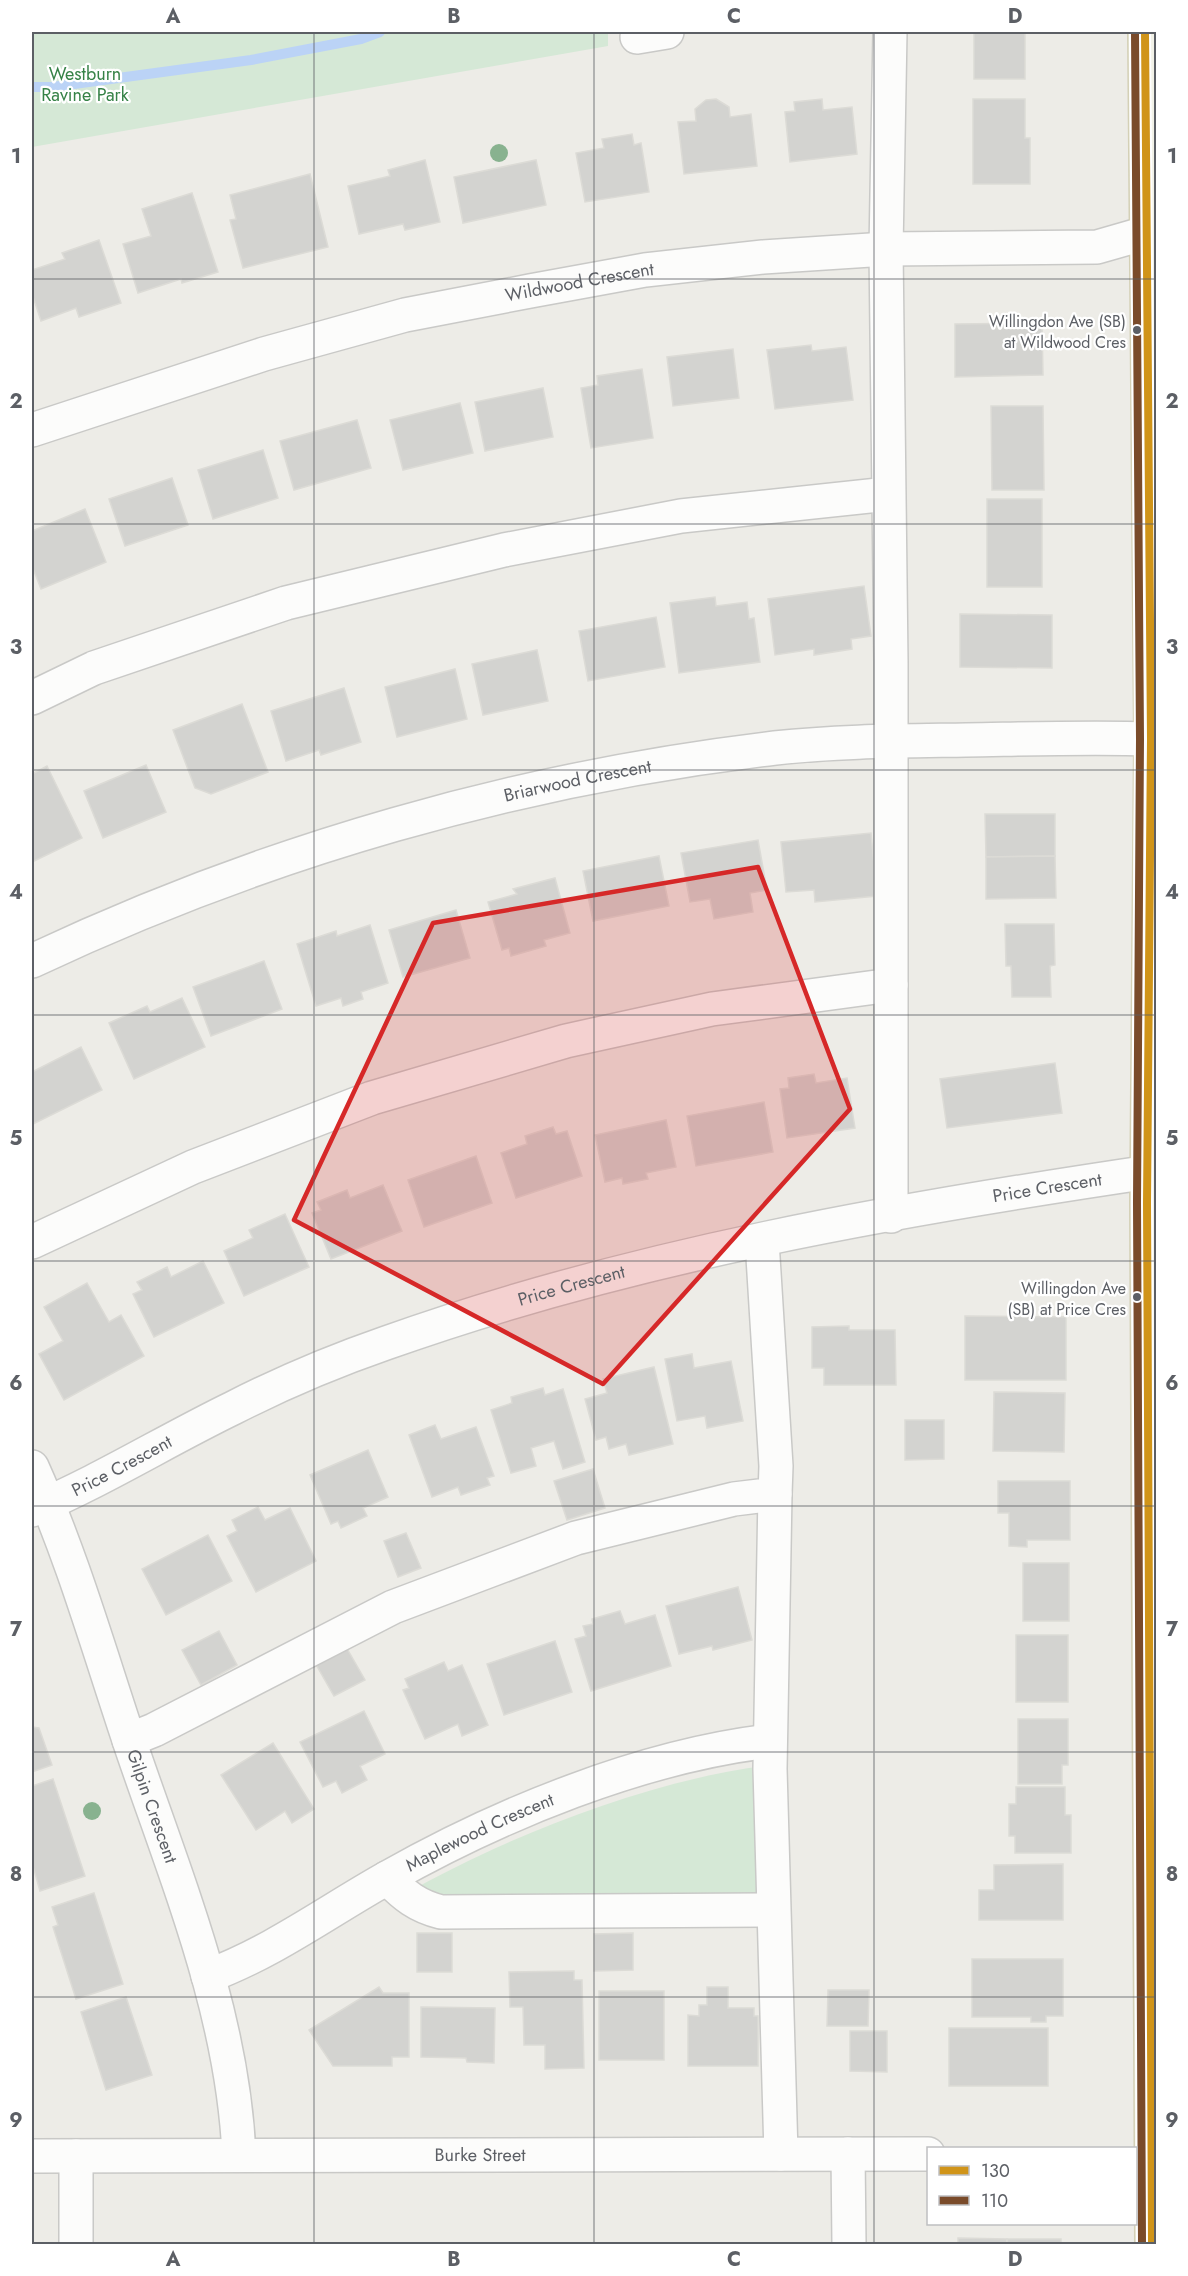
<svg xmlns="http://www.w3.org/2000/svg" width="1188" height="2276" font-family="Jost,sans-serif">
	<style>
		.green { fill: #d5e8d6 }
		.lines { fill: none; stroke-linecap: round; stroke-linejoin: round }
		.stream { stroke: #bbd3f6; stroke-width: 10 }
		.building { fill: #d3d3d0; stroke: #dcdbd6; stroke-width: 1.5 }
		.minor-casing { stroke: #c9c9c7; stroke-width: 36 }
		.major-casing { stroke: #d4d0b6; stroke-width: 36 }
		.minor { stroke: #fcfcfb; stroke-width: 33 }
		.major { stroke: #f2f2e8; stroke-width: 33 }
		.bus-1-casing { stroke: #fff; stroke-width: 12 }
		.bus-2-casing { stroke: #fff; stroke-width: 12 }
		.bus-1 { stroke: #d09419; stroke-width: 8 }
		.bus-2 { stroke: #7a4b2a; stroke-width: 8 }
		.tree { fill: #88b28f }
		.marked { fill: #d62828; fill-opacity: 0.2; stroke: #d62828; stroke-width: 4.5; stroke-linejoin: round }
		.grid { fill: none; stroke: #5c5f65; stroke-width: 1.5; stroke-opacity: 0.55 }
		.bus-dot { fill: #5c5f65; stroke: #fff; stroke-width: 2 }
		.labels { text-anchor: middle; dominant-baseline: central; stroke-width: 4.5; stroke-linejoin: round; paint-order: stroke }
		.bus-label { font-size: 16px; fill: #5c5f65; stroke: #fff; text-anchor: end }
		.park-label { font-size: 18px; fill: #368247; stroke: #fff }
		.street-label { font-size: 18px; fill: #5c5f65; stroke: #fff }
		.neatline { fill: none; stroke: #5c5f65; stroke-width: 2 }
		.grid-label { font-size: 20px; text-anchor: middle; font-weight: bold; fill: #5c5f65 }
	</style>
	<rect width="100%" height="100%" fill="#edece7"/>
	<g class="green">
		<path d="M32,32H608V46L32,147Z"/>
		<path d="M770,1765L772,1910L403,1895C509,1835 650,1780 770,1765Z"/>
	</g>
	<g class="lines">
		<path class="stream" d="M32,87H52L251,60L361,39L380,32"/>
	</g>
	<g class="building">
		<rect x="974" y="32" width="51" height="47"/>
		<path d="M716,99L729,107L730,117L751,114L757,166L684,174L678,122L696,121L695,109L706,100Z"/>
		<path d="M822,99L823,110L852,107L857,154L790,162L785,112L795,111L794,102Z"/>
		<path d="M973,99H1025V138H1030V184H973Z"/>
		<path d="M632,134L634,145L641,143L649,192L585,202L576,153L604,148L602,139Z"/>
		<path d="M425,160L440,222L405,230L403,224L359,234L348,186L390,176L388,170Z"/>
		<path d="M536,160L546,205L463,223L454,177Z"/>
		<path d="M310,174L328,247L243,268L230,220L236,219L230,195Z"/>
		<path d="M192,193L218,272L182,283L181,279L138,293L123,244L151,236L142,209Z"/>
		<path d="M99,240L121,303L79,317L76,308L41,321L32,294V270L65,259L62,253Z"/>
		<path d="M1042,323L1043,375L955,377V324Z"/>
		<path d="M811,345L812,351L846,347L853,400L775,409L767,350Z"/>
		<path d="M733,349L739,398L673,406L667,357Z"/>
		<path d="M642,369L653,438L591,448L581,388L598,385L597,376Z"/>
		<path d="M543,388L553,437L485,451L475,402Z"/>
		<path d="M460,403L473,453L403,470L390,420Z"/>
		<path d="M991,406H1043L1044,490H992Z"/>
		<path d="M357,420L371,468L294,490L280,441Z"/>
		<path d="M263,450L278,498L213,519L198,470Z"/>
		<path d="M172,478L188,525L125,546L109,499Z"/>
		<rect x="987" y="499" width="55" height="88"/>
		<path d="M85,509L106,562L41,589L32,566V531Z"/>
		<path d="M864,586L871,636L851,639L852,649L814,655V649L775,655L768,599Z"/>
		<path d="M715,597L716,606L747,602L749,619L754,618L760,662L679,673L670,603Z"/>
		<path d="M960,614L1052,615V668L960,667Z"/>
		<path d="M656,617L665,667L588,681L579,631Z"/>
		<path d="M537,650L548,701L483,715L472,664Z"/>
		<path d="M455,669L467,719L397,737L385,687Z"/>
		<path d="M344,688L361,742L321,755L319,750L286,761L271,711Z"/>
		<path d="M242,704L268,772L211,794L195,788L173,730Z"/>
		<path d="M146,765L166,812L103,838L84,791Z"/>
		<path d="M47,766L82,838L32,862V774Z"/>
		<path d="M985,814H1055V856L986,857Z"/>
		<path d="M871,833L877,896L815,902L814,890L786,892L781,842Z"/>
		<path d="M758,840L767,890L750,893L753,912L714,919L710,899L690,902L681,853Z"/>
		<path d="M659,856L669,906L593,921L583,871Z"/>
		<path d="M1055,856L1056,898L986,899V857Z"/>
		<path d="M555,878L570,933L544,940L546,946L511,956L509,948L502,950L488,902L517,894L513,889Z"/>
		<path d="M456,910L470,958L403,977L389,930Z"/>
		<path d="M1005,924H1054L1055,965L1050,966L1051,997H1012L1011,966H1006Z"/>
		<path d="M370,925L388,983L361,992L363,999L343,1006L341,998L316,1006L297,944L336,931L337,936Z"/>
		<path d="M264,961L282,1009L211,1036L193,987Z"/>
		<path d="M182,998L205,1047L134,1079L109,1023L147,1006L150,1012Z"/>
		<path d="M81,1047L102,1090L33,1124L32,1072Z"/>
		<path d="M1055,1063L1062,1113L947,1128L940,1079Z"/>
		<path d="M814,1074L816,1083L847,1078L855,1128L787,1138L780,1089L789,1088L788,1078Z"/>
		<path d="M764,1102L773,1152L696,1166L687,1116Z"/>
		<path d="M666,1120L676,1167L646,1173L648,1179L623,1184L622,1178L605,1182L595,1135Z"/>
		<path d="M553,1127L556,1134L567,1131L582,1176L516,1198L501,1153L527,1144L525,1136Z"/>
		<path d="M476,1156L492,1203L424,1227L408,1180Z"/>
		<path d="M383,1185L402,1231L331,1259L312,1213L321,1210L317,1202L347,1190L350,1198Z"/>
		<path d="M285,1214L309,1267L244,1296L224,1251L253,1238L249,1230Z"/>
		<path d="M203,1261L224,1303L154,1337L133,1294L142,1290L137,1282L167,1267L171,1277Z"/>
		<path d="M87,1283L109,1322L121,1315L144,1356L64,1400L39,1354L63,1341L44,1307Z"/>
		<path d="M965,1316L1066,1317V1380H965Z"/>
		<path d="M849,1326V1330H895L896,1385H824V1368H812V1327Z"/>
		<path d="M692,1354L694,1368L731,1361L743,1421L707,1428L705,1416L677,1421L665,1359Z"/>
		<path d="M654,1367L673,1444L629,1455L626,1444L609,1449L606,1437L596,1440L585,1399L607,1393L603,1379Z"/>
		<path d="M543,1388L545,1395L563,1389L585,1462L563,1469L554,1441L531,1448L536,1466L511,1473L491,1410L512,1403L511,1397Z"/>
		<path d="M994,1392L1065,1393L1064,1452L993,1451Z"/>
		<path d="M905,1420H944V1459L905,1460Z"/>
		<path d="M435,1425L441,1439L476,1427L494,1476L487,1478L490,1485L461,1495L458,1487L432,1497L409,1435Z"/>
		<path d="M368,1450L388,1497L363,1508L367,1516L341,1528L338,1521L331,1524L310,1475Z"/>
		<path d="M593,1469L605,1508L567,1520L554,1481Z"/>
		<path d="M998,1481H1070V1540H1027V1547L1009,1546V1513H998Z"/>
		<path d="M258,1507L265,1520L290,1508L316,1561L256,1592L227,1536L237,1531L232,1520Z"/>
		<path d="M406,1533L421,1568L398,1577L384,1541Z"/>
		<path d="M208,1535L232,1581L166,1615L142,1569Z"/>
		<rect x="1023" y="1563" width="46" height="58"/>
		<path d="M738,1587L752,1640L713,1650L712,1646L679,1654L666,1606Z"/>
		<path d="M620,1611L625,1624L655,1615L671,1666L591,1691L575,1639L586,1636L583,1626L593,1624L592,1619Z"/>
		<path d="M219,1631L237,1665L201,1685L182,1650Z"/>
		<rect x="1016" y="1635" width="52" height="67"/>
		<path d="M555,1641L572,1692L504,1715L487,1664Z"/>
		<path d="M345,1645L365,1680L334,1696L314,1661Z"/>
		<path d="M444,1662L448,1671L462,1665L488,1725L462,1736L458,1724L425,1739L403,1690L409,1688L405,1679Z"/>
		<path d="M364,1711L385,1754L360,1766L367,1780L342,1793L336,1781L323,1787L300,1742Z"/>
		<path d="M1018,1719H1068V1765H1062V1784H1018Z"/>
		<path d="M32,1727L39,1728L52,1765L32,1772Z"/>
		<path d="M273,1743L314,1809L292,1823L285,1811L256,1830L221,1775Z"/>
		<path d="M53,1779L85,1876L40,1891L32,1863V1786Z"/>
		<path d="M1016,1787H1065V1815H1071V1853H1015V1836H1009V1804H1016Z"/>
		<path d="M1063,1864V1920H979V1890H994V1865Z"/>
		<path d="M94,1893L123,1984L76,1999L53,1927L58,1925L52,1907Z"/>
		<rect x="417" y="1933" width="35" height="39"/>
		<path d="M633,1933V1970L594,1971V1934Z"/>
		<path d="M972,1959H1063V2016H1046V2022H1031V2017H972Z"/>
		<path d="M574,1971V1980H582L584,2068L545,2069V2045H524L523,2007H510L509,1972Z"/>
		<path d="M379,1987L383,1993H409V2057H392V2066H333L309,2030Z"/>
		<path d="M707,1987H728V2008H754V2016H758V2066H688V2015L699,2016V2005H707Z"/>
		<path d="M828,1990H869L868,2026H827Z"/>
		<rect x="599" y="1991" width="65" height="69"/>
		<path d="M126,1997L152,2075L106,2090L81,2012Z"/>
		<path d="M421,2007L495,2008L494,2063L467,2062L466,2058L421,2057Z"/>
		<rect x="949" y="2028" width="99" height="58"/>
		<path d="M850,2031H887V2072L850,2071Z"/>
		<path d="M958,2238L1007,2239V2244H958Z"/>
		<rect x="1007" y="2239" width="54" height="5"/>
	</g>
	<g class="lines">
		<defs>
			<g id="minor">
				<path d="M890,32L886,249L891,662V1216"/>
				<path d="M637,37L667,32"/>
				<path id="s1" d="M32,430L264,354L405,315L530,291L645,270L763,257L886,249L1097,247L1156,230"/>
				<path d="M32,698L94,668L286,603L504,550L681,516L888,494"/>
				<path id="s2" d="M32,961C265,851 519,778 775,748C838,741 903,741 966,740C1028,739 1089,737 1151,739"/>
				<path d="M32,1242L193,1167L372,1098L566,1041L712,1009L891,985"/>
				<path id="s3" d="M32,1467C73,1558 100,1654 132,1749C177,1881 233,2014 239,2155"/>
				<path d="M775,1494L770,1769L781,2154"/>
				<path id="s4" d="M32,1510C101,1481 165,1441 233,1408C282,1383 334,1361 386,1343C633,1255 898,1209 1156,1171"/>
				<path d="M129,1740L154,1730L393,1607L576,1538L734,1499L775,1494L776,1466L762,1241"/>
				<path d="M387,1878C405,1896 417,1906 441,1912L772,1910"/>
				<path id="s5" d="M208,1976C273,1952 328,1911 387,1878C500,1814 642,1756 770,1741"/>
				<path d="M848,2154L849,2244"/>
				<path id="s6" d="M32,2156L928,2154"/>
				<path d="M76,2244V2156"/>
			</g>
			<path id="major" d="M1145,32L1151,739L1147,1203L1152,2244"/>
		</defs>
		<use href="#minor" class="minor-casing"/>
		<use href="#major" class="major-casing"/>
		<use href="#minor" class="minor"/>
		<use href="#major" class="major"/>
		<defs>
			<path id="bus-1" d="M1145,32L1151,739L1147,1203L1152,2244"/>
			<path id="bus-2" d="M1135,32L1140,739L1137,1203L1142,2244"/>
		</defs>
		<use href="#bus-1" class="bus-1-casing"/>
		<use href="#bus-2" class="bus-2-casing"/>
		<use href="#bus-1" class="bus-1"/>
		<use href="#bus-2" class="bus-2"/>
	</g>
	<g class="tree">
		<circle cx="499" cy="153" r="9"/>
		<circle cx="92" cy="1811" r="9"/>
	</g>
	<path class="marked" d="M758,867L850,1109L603,1384L294,1220L433,923Z"/>
	<path class="grid" d="M314,32V2244M594,32V2244M874,32V2244M32,279H1156M32,524H1156M32,770H1156M32,1015H1156M32,1261H1156M32,1506H1156M32,1752H1156M32,1997H1156"/>
	<g class="bus-dot">
		<circle cx="1137" cy="330" r="5"/>
		<circle cx="1137" cy="1297" r="5"/>
	</g>
	<g class="labels">
		<g class="bus-label">
			<text x="1126" y="321">Willingdon Ave (SB)<tspan x="1126" dy="21">at Wildwood Cres</tspan></text>
			<text x="1126" y="1288">Willingdon Ave<tspan x="1126" dy="21">(SB) at Price Cres</tspan></text>
		</g>
		<g class="park-label">
			<text x="85" y="74">Westburn<tspan x="85" dy="21">Ravine Park</tspan></text>
		</g>
		<g class="street-label">
			<text stroke="none"><textPath href="#s1" startOffset="568">Wildwood Crescent</textPath></text>
			<text stroke="none"><textPath href="#s2" startOffset="576">Briarwood Crescent</textPath></text>
			<text stroke="none"><textPath href="#s4" startOffset="1072">Price Crescent</textPath></text>
			<text stroke="none"><textPath href="#s4" startOffset="586">Price Crescent</textPath></text>
			<text stroke="none"><textPath href="#s4" startOffset="100">Price Crescent</textPath></text>
			<text stroke="none"><textPath href="#s3" startOffset="360">Gilpin Crescent</textPath></text>
			<text stroke="none"><textPath href="#s5" startOffset="308">Maplewood Crescent</textPath></text>
			<text stroke="none"><textPath href="#s6" startOffset="448">Burke Street</textPath></text>
		</g>
	</g>
	<rect width="1188" height="2276" fill="none" stroke="#ffffff" stroke-width="66"/>
	<rect x="927" y="2147" width="210" height="78" fill="#ffffff" stroke="#bebfc1" stroke-width="1.5"/>
	<rect x="939" y="2166" width="30" height="9" fill="#d09419" stroke="#bebfc1" stroke-width="1.5"/>
	<text x="981" y="2177" font-size="18" fill="#5c5f65">130</text>
	<rect x="939" y="2196" width="30" height="9" fill="#7a4b2a" stroke="#bebfc1" stroke-width="1.5"/>
	<text x="981" y="2207" font-size="18" fill="#5c5f65">110</text>
	<rect x="33" y="33" width="1122" height="2210" class="neatline"/>
	<g class="grid-label">
		<text x="173" y="23">A</text>
		<text x="454" y="23">B</text>
		<text x="734" y="23">C</text>
		<text x="1015" y="23">D</text>
		<text x="16" y="163">1</text>
		<text x="1172" y="163">1</text>
		<text x="16" y="408">2</text>
		<text x="1172" y="408">2</text>
		<text x="16" y="654">3</text>
		<text x="1172" y="654">3</text>
		<text x="16" y="899">4</text>
		<text x="1172" y="899">4</text>
		<text x="16" y="1145">5</text>
		<text x="1172" y="1145">5</text>
		<text x="16" y="1390">6</text>
		<text x="1172" y="1390">6</text>
		<text x="16" y="1636">7</text>
		<text x="1172" y="1636">7</text>
		<text x="16" y="1881">8</text>
		<text x="1172" y="1881">8</text>
		<text x="16" y="2127">9</text>
		<text x="1172" y="2127">9</text>
		<text x="173" y="2266">A</text>
		<text x="454" y="2266">B</text>
		<text x="734" y="2266">C</text>
		<text x="1015" y="2266">D</text>
	</g>
</svg>
